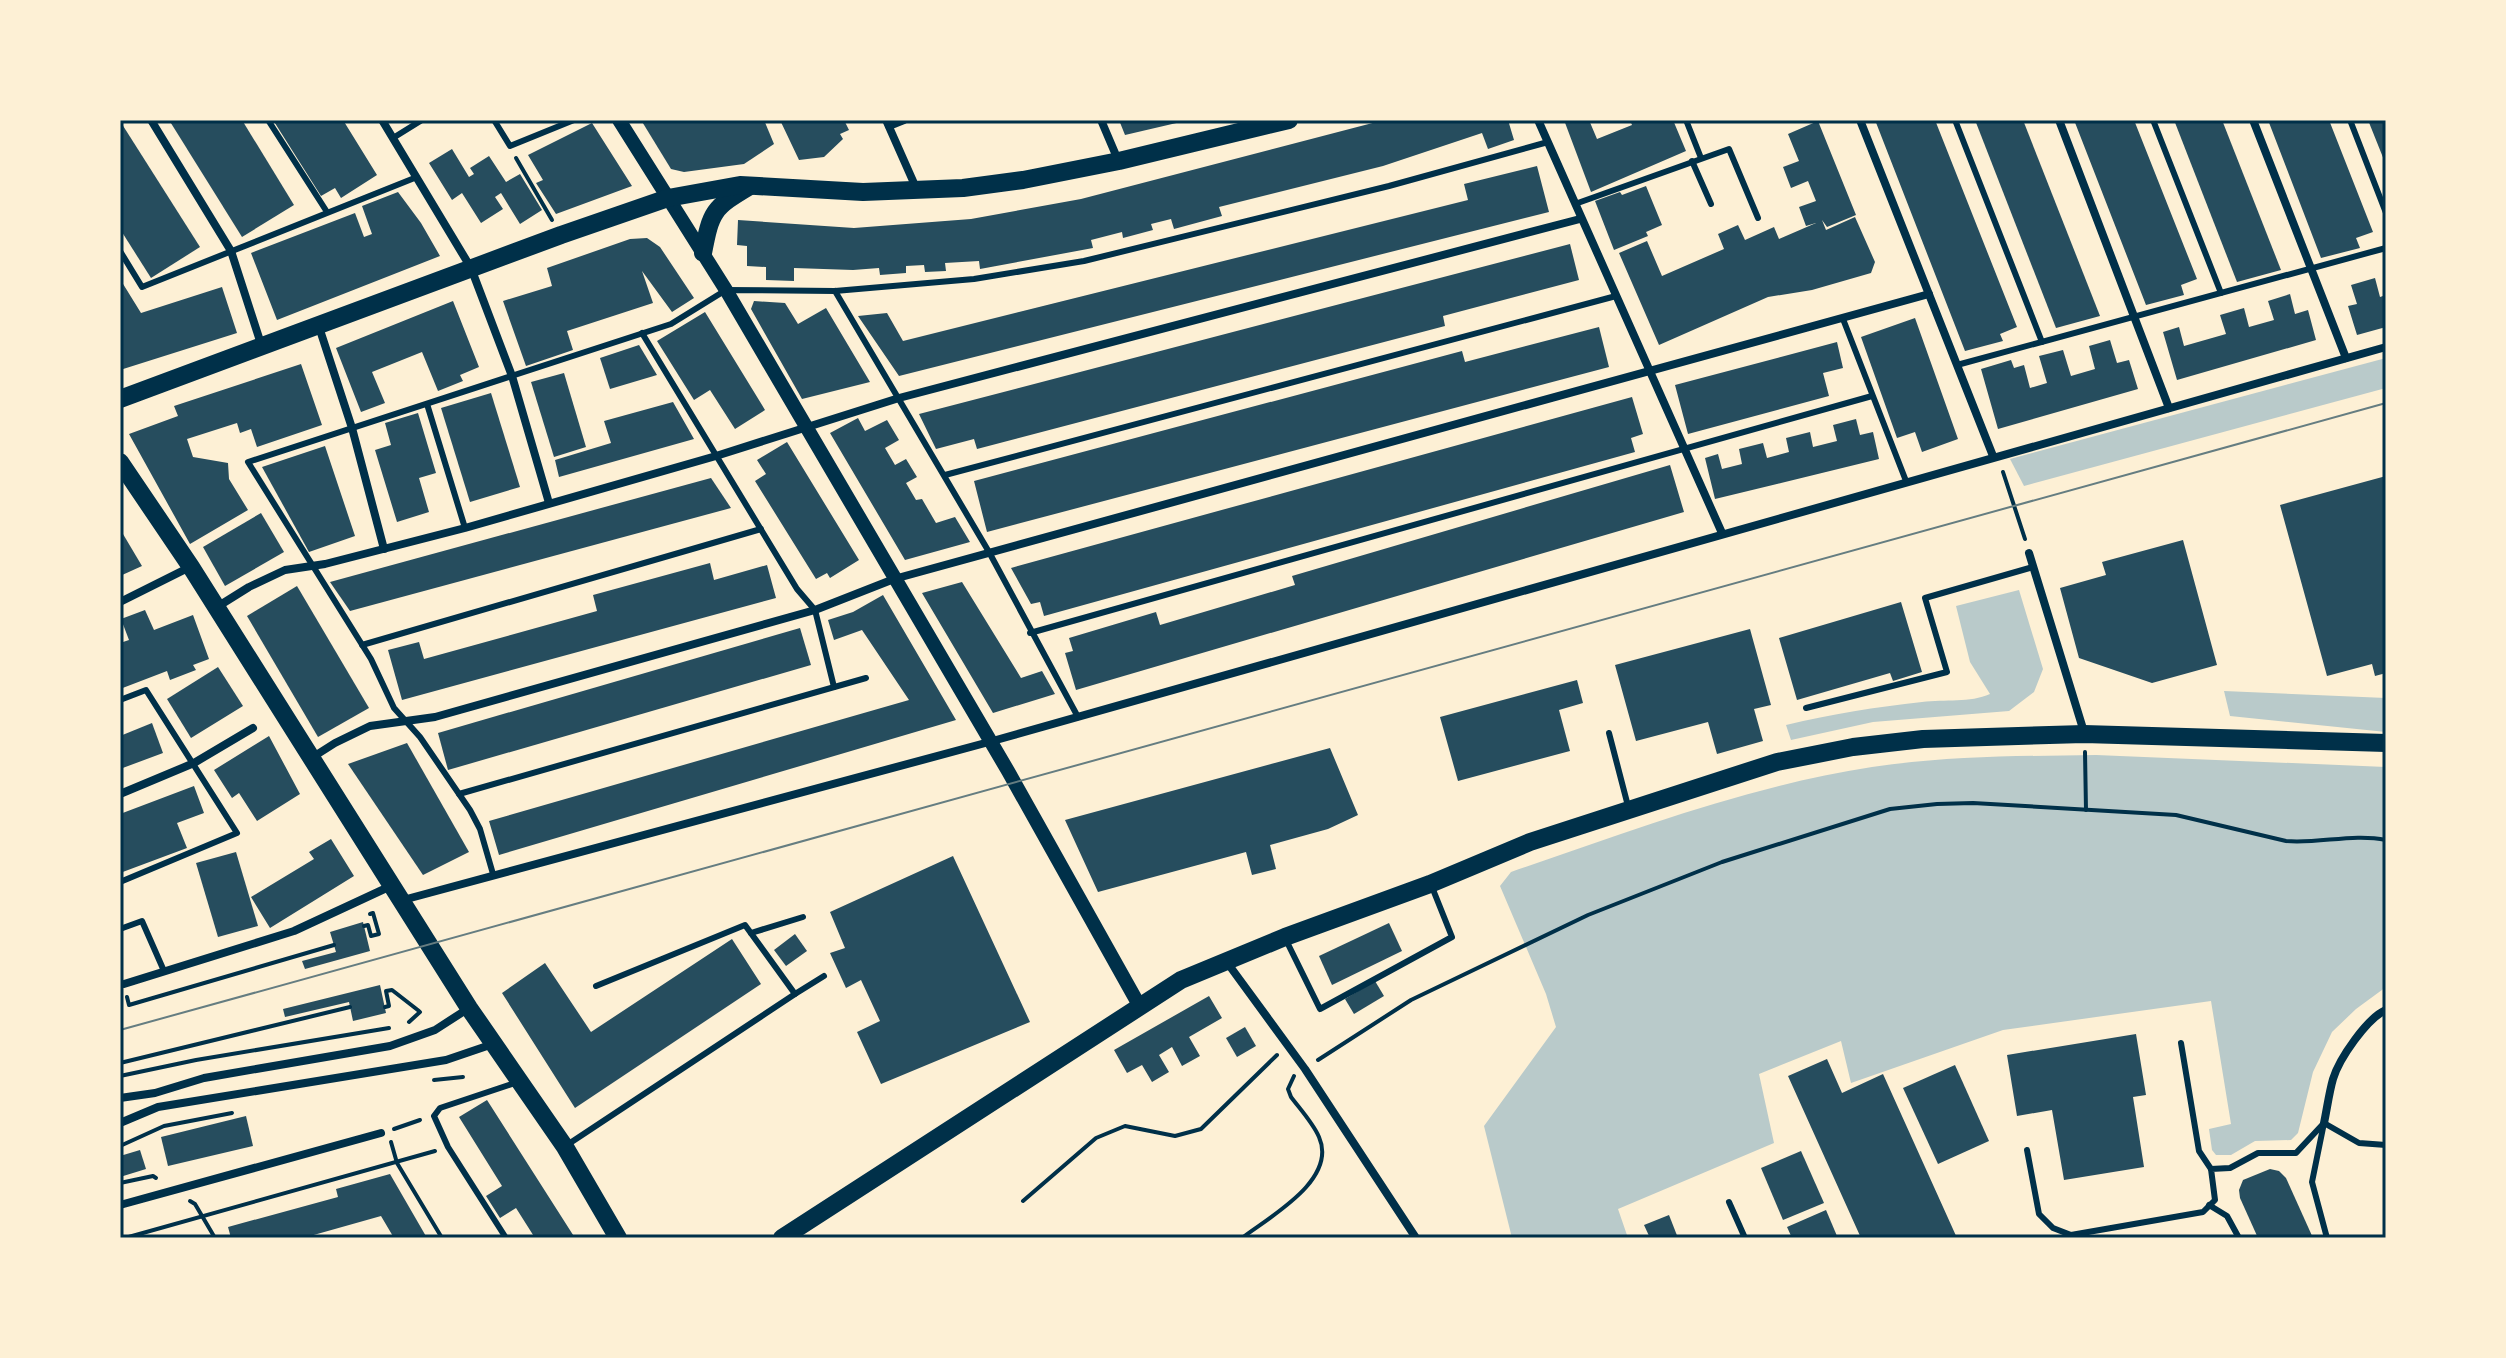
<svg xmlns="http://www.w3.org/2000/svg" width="2506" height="1358" font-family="Mulish,sans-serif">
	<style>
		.green { fill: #b9caca }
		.building { fill: #264d5e }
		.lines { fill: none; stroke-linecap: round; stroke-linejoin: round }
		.path { stroke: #003049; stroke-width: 4 }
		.service { stroke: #003049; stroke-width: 6 }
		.minor { stroke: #003049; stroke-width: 8 }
		.tertiary { stroke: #003049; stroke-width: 14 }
		.primary { stroke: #003049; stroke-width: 18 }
		.tram { stroke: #657d81; stroke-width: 2 }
		.neatline { fill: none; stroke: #003049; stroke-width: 3 }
	</style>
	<rect width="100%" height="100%" fill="#fdf0d5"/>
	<g class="green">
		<path d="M2386,358V388L2024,486L2010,459Z"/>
		<path d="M2019,590L2043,669L2034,692L2009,711L1873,722L1791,740L1786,725C1832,714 1876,707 1922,702C1945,699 1970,703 1990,694L1970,662L1956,606Z"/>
		<path d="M2224,691L2386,698V732L2230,716Z"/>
		<path d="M2096,755L2386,767V987L2356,1009L2332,1032L2313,1072L2298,1133L2291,1140L2255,1141L2231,1155H2216L2212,1150L2209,1129L2231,1124L2211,1001L2003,1030L1851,1083L1841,1041L1759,1074L1774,1143L1618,1209L1628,1238H1512L1484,1126L1556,1027L1546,994L1500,886L1511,872C1630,831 1748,786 1872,767C1946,756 2021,756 2096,755Z"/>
	</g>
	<g class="building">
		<path d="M169,120H242L294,205L242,237Z"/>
		<path d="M273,120H343L377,175L341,198L335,188L321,196Z"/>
		<path d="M641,120H764L774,144L744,164L684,172L671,169Z"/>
		<path d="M780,120H844L849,130L840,134L843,139L824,157L799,160Z"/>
		<path d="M1119,120H1185V121L1125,135Z"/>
		<path d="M1384,120H1508L1514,140L1488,149L1482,133L1383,166L1219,207L1222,216L1174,229L1171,219L1151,224L1153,230L1123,238L1122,232L1091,240L1093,248L980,269L979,261L945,263L946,271L925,272L924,265L906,266V273L880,275L879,268L853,270L794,268V281L766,280V267L747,266V246L737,245L738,220L854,228L971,219L1081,199Z"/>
		<path d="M1564,120H1589L1597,139L1632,125L1630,120H1673L1686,151L1591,192Z"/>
		<path d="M1875,120H1935L2017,327L2000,334L2003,341L1965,351Z"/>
		<path d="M1975,120H2023L2100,316L2056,328Z"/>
		<path d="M2074,120H2134L2197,279L2181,285L2184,295L2146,305Z"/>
		<path d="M2174,120H2222L2281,270L2237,282Z"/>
		<path d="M2268,120H2329L2373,232L2356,238L2360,248L2321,258Z"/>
		<path d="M2368,120H2386V165Z"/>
		<path d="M120,121L200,247L151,278L120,229Z"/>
		<path d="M1818,121L1856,215L1827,227L1822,220L1826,230L1855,217L1875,262L1871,273L1812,290L1768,297L1659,345L1619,253L1647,241L1662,276L1724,249L1718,234L1738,225L1745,240L1774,227L1779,239L1816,223L1806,226L1799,207L1816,201L1808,181L1791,188L1783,167L1799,161L1788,134Z"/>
		<path d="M592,123L632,186L556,214L536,183L543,180L528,155Z"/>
		<path d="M452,149L469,177L474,174L470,168L489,156L506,182L520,174L542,210L520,224L501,193L495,197L503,209L481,223L462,193L452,200L429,163Z"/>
		<path d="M1537,166L1549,212L899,376L858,316L887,313L903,341L1468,200L1464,184Z"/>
		<path d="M1646,186L1662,225L1646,232L1648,236L1614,250L1595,201L1620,192L1622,195Z"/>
		<path d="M398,192L421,223L440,256L277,320L251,253L355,213L364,237L372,234L362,206Z"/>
		<path d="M647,238L660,247L694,298L672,312L642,271L653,303L567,331L573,350L526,366L503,301L552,286L547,268L630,239Z"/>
		<path d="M1570,244L1579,280L1443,316L1445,326L977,449L974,439L936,449L919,414Z"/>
		<path d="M2375,278L2380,297L2386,295V327L2357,335L2348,306L2357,304L2351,285Z"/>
		<path d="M120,279L141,313L222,287L237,333L120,370Z"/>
		<path d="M2290,294L2295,314L2308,310L2316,340L2177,380L2163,332L2179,327L2184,346L2226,334L2220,315L2244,308L2249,327L2274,320L2268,301Z"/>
		<path d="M453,301L479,367L460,375L463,381L438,391L422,352L372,372L385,403L361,412L336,348Z"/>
		<path d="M754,301L785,303L798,324L826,308L870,382L802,399L751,309Z"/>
		<path d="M705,312L765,410L735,429L710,390L694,400L657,341Z"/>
		<path d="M1915,318L1958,439L1922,452L1915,432L1897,438L1861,337Z"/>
		<path d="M1599,327L1609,367L987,532L974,481L1462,351L1465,362Z"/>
		<path d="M2110,340L2117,363L2129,360L2138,389L1998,429L1981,369L2011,360L2014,368L2024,365L2030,388L2047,383L2039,356L2063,350L2071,376L2095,369L2089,346Z"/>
		<path d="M1837,342L1843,368L1823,373L1829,396L1688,434L1675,385Z"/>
		<path d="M639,345L657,375L610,389L600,358Z"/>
		<path d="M301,364L322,425L257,447L251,429L240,433L237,423L187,439L193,457L228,463L229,479L248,510L190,544L129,434L178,416L174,406Z"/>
		<path d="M564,373L586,447L554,457L531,382Z"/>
		<path d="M491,393L520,487L470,502L441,408Z"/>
		<path d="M1632,397L1643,434L1631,438L1635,452L1044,616L1040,602L1031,604L1011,568Z"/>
		<path d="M673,402L694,439L559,477L555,460L611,443L604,421Z"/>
		<path d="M418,413L436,473L419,478L429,512L397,522L375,450L391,445L385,423Z"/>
		<path d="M858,418L865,431L887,420L899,440L885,448L895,465L906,459L917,477L906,483L916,500L922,499L936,523L955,517L970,542L905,560L830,433Z"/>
		<path d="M1856,419L1860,435L1873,432L1879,459L1715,499L1705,458L1718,454L1722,469L1742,464L1739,449L1763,443L1767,458L1789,452L1786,438L1810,432L1813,447L1837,441L1833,425Z"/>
		<path d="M787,442L859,560L830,578L827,573L816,579L755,481L766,474L757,460Z"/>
		<path d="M325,446L355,536L309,552L262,467Z"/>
		<path d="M1670,465L1684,512L1076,690L1065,653L1073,651L1069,638L1156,612L1160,625L1295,585L1292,576Z"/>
		<path d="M2386,476V673L2375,676L2372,664L2327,676L2280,505Z"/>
		<path d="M711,478L731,508L350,611L330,582Z"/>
		<path d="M261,513L284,552L225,586L203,547Z"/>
		<path d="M120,529L142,566L120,576Z"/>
		<path d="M2183,540L2217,665L2152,683L2079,658L2060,588L2106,575L2102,562Z"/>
		<path d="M710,563L714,580L767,565L776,598L402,700L388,650L419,642L424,659L597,611L593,595Z"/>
		<path d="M962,582L1021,678L1042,671L1055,694L993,713L922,593Z"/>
		<path d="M297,586L369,708L318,737L247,616Z"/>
		<path d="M883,595L956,720L499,855L489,821L909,700L862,630L834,640L828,620L853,612Z"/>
		<path d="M1901,602L1922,672L1893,681L1890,673L1797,700L1779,638Z"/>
		<path d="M145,610L154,630L193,615L209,659L193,665L196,670L170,680L167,671L120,689V643L129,640L121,619Z"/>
		<path d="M800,628L811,665L448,770L438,733Z"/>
		<path d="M1750,629L1771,705L1754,709L1763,741L1717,754L1708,722L1636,741L1615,665Z"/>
		<path d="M218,667L243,706L191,738L167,699Z"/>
		<path d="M1577,680L1583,703L1559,710L1570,751L1458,781L1440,717Z"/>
		<path d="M152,723L163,753L120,769V736Z"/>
		<path d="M269,736L300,794L257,821L239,793L232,798L214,770Z"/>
		<path d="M407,743L469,852L423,875L348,764Z"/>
		<path d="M1330,748L1358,815L1328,829L1270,845L1276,869L1252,875L1246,852L1098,892L1065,820Z"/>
		<path d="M194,786L204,813L177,823L187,848L120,873V814Z"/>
		<path d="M331,839L354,876L270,928L251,897L314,859L309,852Z"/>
		<path d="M236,852L258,926L218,937L196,863Z"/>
		<path d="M953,856L1030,1022L881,1084L857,1032L880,1021L861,980L846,988L830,953L845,948L830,912Z"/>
		<path d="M363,922L370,951L305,969L302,961L336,952L330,932Z"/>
		<path d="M1389,923L1402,951L1332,985L1319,956Z"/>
		<path d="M795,934L807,951L786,966L774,950Z"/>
		<path d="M732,939L761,984L575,1108L502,993L545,963L591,1032Z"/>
		<path d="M1375,981L1384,996L1354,1014L1345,999Z"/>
		<path d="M380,985L386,1013L353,1021L349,1002L285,1017L283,1009Z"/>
		<path d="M1209,996L1222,1018L1189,1037L1200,1056L1182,1066L1172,1047L1159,1055L1169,1072L1152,1082L1142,1065L1127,1073L1114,1050Z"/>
		<path d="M1245,1027L1256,1046L1237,1057L1226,1038Z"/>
		<path d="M2136,1034L2146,1095L2133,1097L2144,1167L2064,1180L2052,1110L2017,1116L2007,1055Z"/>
		<path d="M1827,1059L1842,1093L1883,1074L1957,1238H1861L1788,1076Z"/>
		<path d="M1955,1065L1989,1141L1938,1164L1903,1088Z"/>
		<path d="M487,1100L575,1238H535L516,1208L500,1218L486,1196L502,1186L459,1117Z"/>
		<path d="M246,1116L253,1146L168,1166L161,1137Z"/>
		<path d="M140,1150L146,1169L120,1177V1156Z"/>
		<path d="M1801,1151L1824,1203L1783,1220L1761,1168Z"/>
		<path d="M2270,1169L2279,1171L2286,1178L2313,1238H2258L2240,1198L2239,1190L2243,1180Z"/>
		<path d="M390,1174L427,1238H394L381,1216L303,1238H231L228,1227L338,1197L336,1189Z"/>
		<path d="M1826,1210L1837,1236L1792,1238L1787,1227Z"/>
		<path d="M1669,1215L1678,1238H1650L1644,1225Z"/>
	</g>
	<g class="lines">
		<g class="path">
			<path d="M516,158L552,220"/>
			<path d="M2003,472L2025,539"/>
			<path d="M2085,752L2086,810"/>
			<path d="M364,926L368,925L371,936L379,934L373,913L370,914"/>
			<path d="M127,997L129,1005L334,945"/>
			<path d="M385,1007L389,1006L386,991L392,990L419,1011"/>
			<path d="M409,1022L420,1012"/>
			<path d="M1318,1060L1411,1000L1588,915L1722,862L1890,809L1937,804L1973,803L2176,815L2286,841C2319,844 2353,833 2386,840"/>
			<path d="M120,1063L350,1007"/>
			<path d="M120,1076L196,1060L389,1028"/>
			<path d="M434,1080L463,1077"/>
			<path d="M394,1129L420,1120"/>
			<path d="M391,1142L397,1163L442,1238"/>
			<path d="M120,1146L164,1126L232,1113"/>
			<path d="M120,1183L153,1176L156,1178"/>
			<path d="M190,1201L195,1204L215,1238"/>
			<path d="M1023,1201L1096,1138L1125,1126L1175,1136L1201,1129L1277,1055"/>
			<path d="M125,1238L435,1151"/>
			<path d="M1242,1238C1269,1217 1338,1180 1319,1137C1313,1123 1300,1109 1291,1097L1288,1089L1294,1076"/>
		</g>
		<g class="service">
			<path d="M268,120L327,212"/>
			<path d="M494,120L510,146L574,120"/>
			<path d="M1686,120L1701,158"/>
			<path d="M1955,120L2042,342"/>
			<path d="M2153,120L2221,293"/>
			<path d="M2350,120L2386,213"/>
			<path d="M393,138L422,120"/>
			<path d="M1692,161L1711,204"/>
			<path d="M1575,204L1729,149L1758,218"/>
			<path d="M120,251L142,287L417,177"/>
			<path d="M835,291L989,552L1078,717"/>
			<path d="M1843,319L1906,481"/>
			<path d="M642,333L797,589L815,610L834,687"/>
			<path d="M1957,365L2386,248"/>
			<path d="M427,404L465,528"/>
			<path d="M945,475L1616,296"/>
			<path d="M1030,633L1872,396"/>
			<path d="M362,645L761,529"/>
			<path d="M120,700L146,690L237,833L120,882"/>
			<path d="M1806,708L1947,672L1925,598L2033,567"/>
			<path d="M1609,733L1628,806"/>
			<path d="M459,794L866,678"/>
			<path d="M493,874L480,829L470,810L420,737L394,708L371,659L248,462L671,324L726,290L835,291L974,279L1084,261L1389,186L1548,142"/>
			<path d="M120,929L142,921L164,971"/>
			<path d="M751,933L803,917"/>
			<path d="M1286,940L1320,1009L1452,937L1432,887"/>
			<path d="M795,994L824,976"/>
			<path d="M2181,1043L2199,1151L2211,1169"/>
			<path d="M2324,1123L2312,1182L2327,1238"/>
			<path d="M2324,1123L2359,1143L2386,1145"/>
			<path d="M567,1145L795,994L745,925L596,986"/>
			<path d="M2027,1150L2039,1214L2053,1228L2071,1235L2203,1212L2215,1200L2211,1169L2230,1168L2258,1153H2296L2324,1123"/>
			<path d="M1729,1202L1745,1238"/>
			<path d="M2209,1205L2227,1216L2239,1238"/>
			<path d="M506,1238L448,1147L434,1116L440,1108L515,1083"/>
		</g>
		<g class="minor">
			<path d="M151,120L231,251L262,347"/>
			<path d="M382,120L471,268L512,376L549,503"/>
			<path d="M886,120L917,190"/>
			<path d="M1101,120L1118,160"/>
			<path d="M1538,120L1722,533"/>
			<path d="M1860,120L1993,456"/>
			<path d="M2059,120L2169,408"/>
			<path d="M2253,120L2346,358"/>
			<path d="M889,126L904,120"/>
			<path d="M319,327L352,428L384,549"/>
			<path d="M2029,553L2084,732"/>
			<path d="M120,602L190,567"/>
			<path d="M217,607L249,587L285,570L325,564L465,528L716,456L899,398L1580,219"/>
			<path d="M313,757L335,743L370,726L435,717L815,610L894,579L1929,294"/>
			<path d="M120,794L194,763L253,728"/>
			<path d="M403,900L989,742L2386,347"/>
			<path d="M1226,961L1305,1069L1416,1238"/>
			<path d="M124,984L294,931L393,885"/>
			<path d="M120,1098L155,1093L204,1078L390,1046L435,1030L469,1008"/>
			<path d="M120,1123L158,1107L446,1060L493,1044"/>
			<path d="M2324,1123C2327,1109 2329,1093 2333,1079C2339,1059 2367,1018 2386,1010"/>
			<path d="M120,1205L381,1133"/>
		</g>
		<path class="tertiary" d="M619,120L726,290L1008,771L1139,1005"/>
		<g class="primary">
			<path d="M703,253C711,211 713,208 750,186"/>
			<path d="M120,399L561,235L668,198L740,185L863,192L963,188L1023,180L1119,161L1289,120"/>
			<path d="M120,462L191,567L469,1008L565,1147L618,1238"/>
			<path d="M782,1238L1181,980L1285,937L1430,884L1530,842L1777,762L1853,747L1923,739L2084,734L2386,743"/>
		</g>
		<path class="tram" d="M120,1030L2386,403"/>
	</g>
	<rect width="2506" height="1358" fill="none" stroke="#fdf0d5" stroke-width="244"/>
	<rect x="122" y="122" width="2262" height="1114" class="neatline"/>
</svg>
